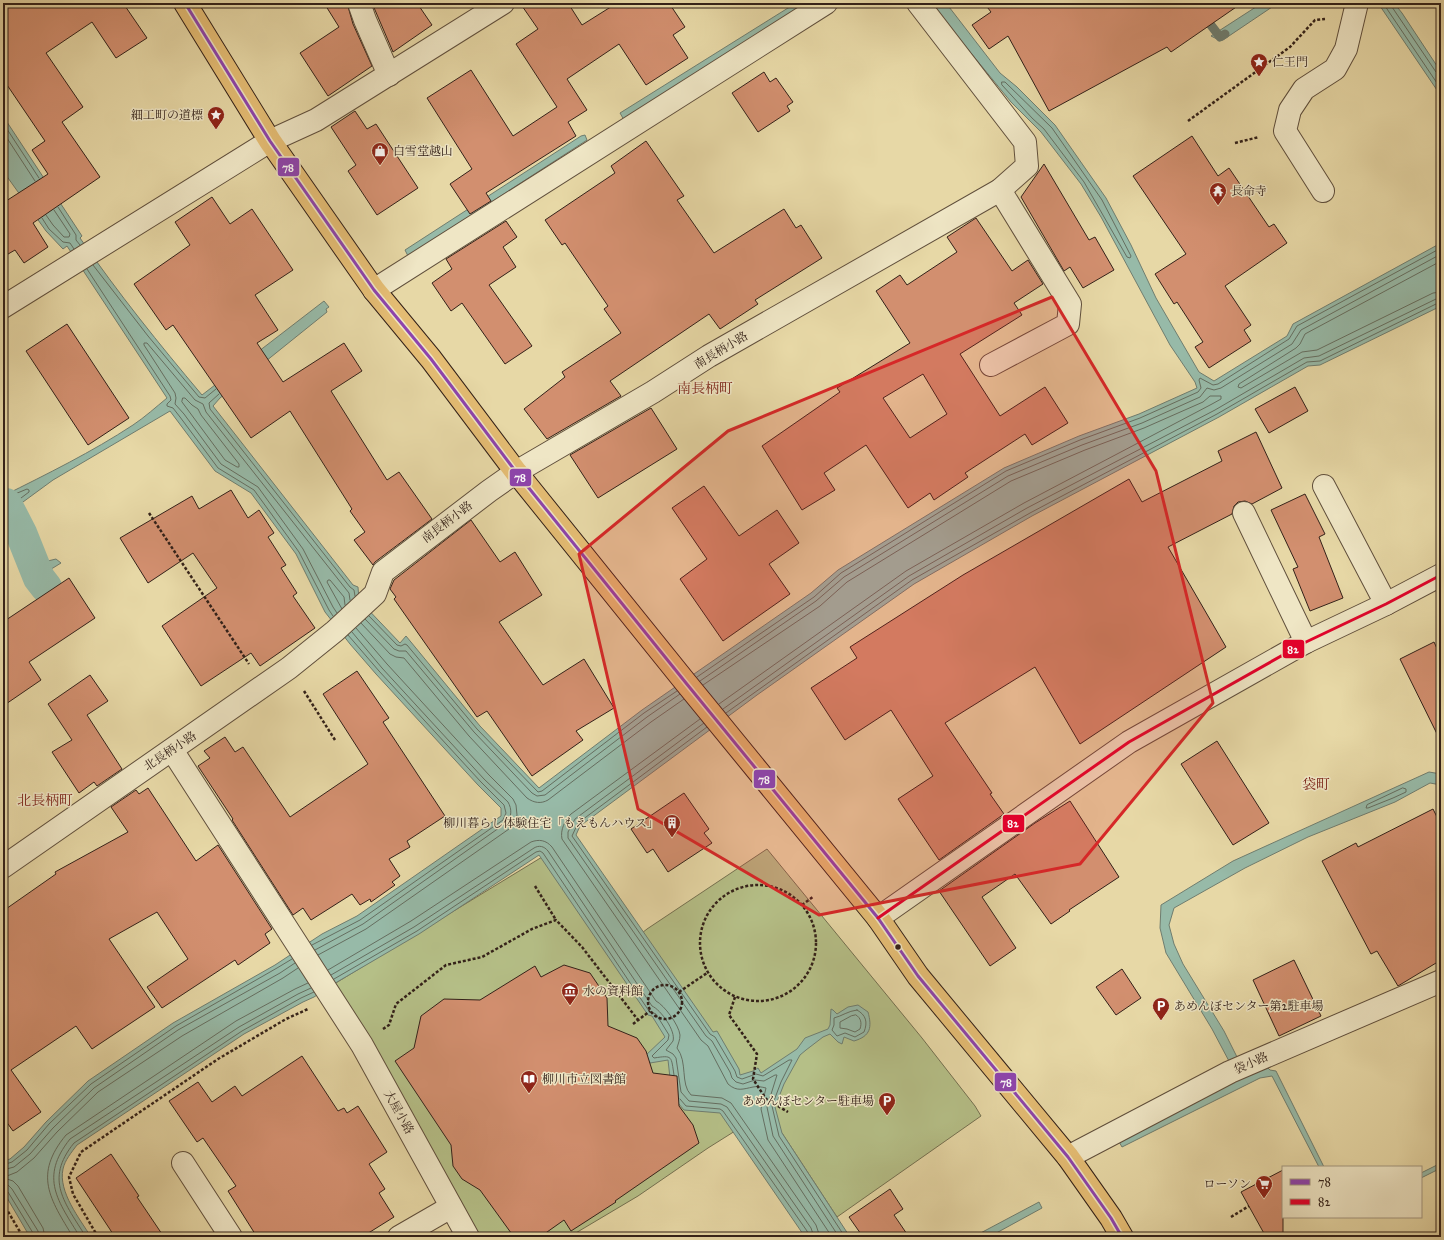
<svg xmlns="http://www.w3.org/2000/svg" width="1444" height="1240" font-family="'IM FELL Great Primer','Noto Serif JP',serif">
	<style>
		.green { fill: #b5bf87; stroke: #747050 }
		.water { fill: #97baa8; stroke: #6f7d6f }
		.lines { fill: none; stroke-linecap: round; stroke-linejoin: round }
		.shore { stroke: #656e60; stroke-width: 1 }
		.stream { stroke: #6f7d6f; stroke-width: 9 }
		.canal { stroke: #97baa8; stroke-width: 32 }
		.building { fill: #d28f6f; stroke: #332119; fill-rule: evenodd }
		.minor-casing { stroke: #604f3c; stroke-width: 24 }
		.major-casing { stroke: #332119; stroke-width: 24 }
		.path { stroke: #332119; stroke-width: 2.5; stroke-dasharray: 3 2; stroke-linecap: butt }
		.minor { stroke: #efe6c5; stroke-width: 22 }
		.major { stroke: #e4bc73; stroke-width: 22 }
		.bus-1-casing { stroke: #efe6c5; stroke-width: 6 }
		.bus-2-casing { stroke: #efe6c5; stroke-width: 6 }
		.bus-1 { stroke: #8e44ad; stroke-width: 3 }
		.bus-2 { stroke: #e4002b; stroke-width: 3 }
		.marked { fill: #d62828; fill-opacity: 0.2; stroke: #d62828; stroke-width: 3; stroke-linejoin: round }
		.bus-dot { fill: #332119; stroke: #efe6c5; stroke-width: 1.5 }
		.labels { text-anchor: middle; dominant-baseline: central; stroke-width: 3; stroke-linejoin: round; paint-order: stroke }
		.poi-label { font-size: 12px; fill: #332119; stroke: #efe6c5; text-anchor: start }
		.street-label { font-size: 12px; fill: #332119; stroke: #efe6c5 }
		.quarter-label { font-size: 14px; fill: #7a1f14; stroke: #efe6c5 }
		.line-badge { stroke: #efe6c5; stroke-width: 1.5 }
		.badge-label { font-size: 11px; text-anchor: middle; font-weight: bold; fill: #fff }
	</style>
	<rect width="100%" height="100%" fill="#e7d8a6"/>
	<filter id="stains"><feTurbulence type="fractalNoise" baseFrequency=".005" numOctaves="4"/><feColorMatrix values="0 0 0 0 .2 0 0 0 0 .09 0 0 0 0 .02 0 0 0 .5 -.17"/></filter>
	<radialGradient id="worn" r=".72"><stop offset=".6" stop-color="#630" stop-opacity="0"/><stop offset="1" stop-color="#630" stop-opacity=".3"/></radialGradient>
	<path class="green" d="M767,849L922,1038L975,1106L981,1116L837,1217L782,1133L743,1126L708,1148L638,1196L569,1237H468L326,989L547,854L613,956L647,929Z"/>
	<g class="water">
		<path d="M796,3H815L624,120L620,113Z"/>
		<path d="M930,3H946L1000,73L1017,87L1055,125L1106,198L1131,245L1156,298L1199,372L1214,381L1287,336L1293,324L1441,243V306L1320,365L1308,366L1219,417L1032,516L914,584L757,695L580,826L576,835L713,1032L717,1031L739,1069L740,1075L753,1071L758,1068L761,1073L797,1049L805,1038L828,1029L830,1025L831,1009L833,1010L837,1014L848,1007L858,1005L868,1012C872,1027 871,1036 854,1041L844,1037L842,1044L838,1042L830,1034L823,1037L806,1050L800,1055L784,1084L775,1107L782,1133L850,1237H805L720,1113L684,1110L672,1096L668,1060L650,1063L645,1056L665,1037L652,1016L648,1015L539,855L419,934L337,982L314,997L303,1002L244,1034L77,1145C71,1153 65,1160 63,1169C58,1192 80,1219 91,1237H30L3,1191V1161L10,1159L24,1147L46,1122L88,1081L173,1023L275,965L322,934L357,916L501,816V808L478,785L376,674L350,644L325,612L296,554L251,493L215,471L170,411L53,480L8,513L31,565L56,559L61,563L35,579L28,577L11,543L3,523V496C47,474 92,452 133,425C145,417 156,407 167,398L67,246L63,249L46,231L3,171V116L82,236L80,238C118,293 159,344 202,395L324,301L329,307L326,309L327,312L220,398L213,406L353,585L358,587L359,600L400,643L406,636L480,726L539,788L642,710L811,593L838,570L1004,468L1079,436L1139,414L1197,388L1195,382L1170,345L1101,217L1081,184L1041,132L1011,102Z"/>
		<path d="M1262,3H1278L1223,40H1219L1211,36Z"/>
		<path d="M1378,3H1394L1402,13L1441,72V96Z"/>
		<path d="M585,135L587,140L408,256L405,250L581,136Z"/>
		<path d="M1429,772L1441,774V785L1430,783L1395,802L1308,837L1245,868L1174,908L1169,925L1174,944L1183,964L1224,1031L1238,1059L1230,1063L1212,1029L1166,953L1160,928L1161,905L1233,861Z"/>
		<path d="M1266,1066L1270,1070L1276,1071L1324,1167H1319L1272,1076L1260,1078L1122,1147L1118,1140Z"/>
		<path d="M1441,1163V1168L1421,1178V1173Z"/>
		<path d="M1039,1202L1042,1208L989,1237H973Z"/>
	</g>
	<g class="lines">
		<g class="shore">
			<path d="M1383,3L1441,89"/>
			<path d="M1392,3V7L1436,72L1441,74"/>
			<path d="M1002,82H1005L1052,128L1102,200L1131,256L1130,258L1127,257L1084,182L1044,129L1032,118L1002,85Z"/>
			<path d="M3,123L39,178"/>
			<path d="M3,132L35,181"/>
			<path d="M58,207L76,235V240L80,245"/>
			<path d="M46,215L53,225L64,237H69L70,234L54,210"/>
			<path d="M42,218L49,229L63,242L70,243L74,249"/>
			<path d="M1441,261L1305,334L1300,344L1296,348L1239,384L1238,387L1241,388L1302,352L1317,350L1433,293L1441,292"/>
			<path d="M93,265L148,336L199,397L205,398L216,389"/>
			<path d="M87,269L170,396L171,400L167,404V406L173,408L180,417L218,468L254,490L299,552L329,610L333,616"/>
			<path d="M219,394L209,403L210,409L350,587L354,590L355,596"/>
			<path d="M183,398H185L192,405L198,409L201,415L239,464V467H237L225,460L182,402Z"/>
			<path d="M3,499L27,489L29,490V492L5,510L4,514L7,522L3,523"/>
			<path d="M342,609L327,582L328,580H330L344,597L345,605"/>
			<path d="M337,613L333,607L303,549L258,487L221,464L184,414L175,404L176,398L175,393L144,345V343H147L195,400L203,404L206,412L349,593L350,600"/>
			<path d="M369,616L397,645L401,646L405,644L407,645L477,729L538,792L542,791L644,713L677,691"/>
			<path d="M365,619L394,649L399,651H406L474,732L532,793L537,796L545,795L647,717L680,694"/>
			<path d="M361,623L390,654L396,657L404,658L469,736L527,798C534,803 541,804 548,800L651,722L684,699"/>
			<path d="M697,677L814,597L841,573L1006,471L1080,440L1140,418L1198,392L1201,388L1199,380L1200,378L1213,385L1218,384L1289,339L1297,326L1441,248"/>
			<path d="M700,681L816,601L844,577L1008,476L1082,445L1142,423L1200,397L1207,388L1214,390L1221,388L1292,344L1301,330L1441,254"/>
			<path d="M703,685L820,606L847,582L1011,481L1085,450L1144,428L1203,402L1210,396H1221V399L1212,404L1024,503L906,571L719,704"/>
			<path d="M723,709L909,576L1027,508L1215,410L1304,358L1319,356L1436,299L1441,298"/>
			<path d="M726,713L912,580L1030,513L1217,414L1307,362L1320,361L1438,303H1441"/>
			<path d="M700,719L571,814C565,820 560,830 562,839L701,1040L708,1046L728,1084C737,1092 743,1089 753,1087C757,1086 762,1087 766,1088L761,1109L768,1140L832,1237"/>
			<path d="M704,723L575,819L568,832V838L706,1036L712,1041L730,1072L732,1078L736,1082L743,1084L755,1080L764,1081L775,1075H777L767,1107L773,1136L839,1237"/>
			<path d="M707,727L578,823L572,836L710,1034L715,1037L735,1071L737,1077L742,1079L756,1074L763,1076L789,1060H792L781,1082L772,1106L779,1136L845,1237"/>
			<path d="M1403,788L1406,789V792L1393,798L1368,808H1366L1367,805Z"/>
			<path d="M312,945L360,920L503,820L506,813L504,805L481,782L379,671L348,635"/>
			<path d="M315,950L363,924L506,823C512,817 512,809 508,802L484,779L382,668L352,632"/>
			<path d="M318,955L366,929L509,829L514,824L517,815L516,805L513,799L489,775L387,664L356,628"/>
			<path d="M328,970L411,921L531,842C539,839 546,840 552,847L656,1001C664,1005 679,1025 680,1035C680,1040 678,1044 677,1048C688,1062 680,1084 691,1095L722,1098L731,1103L816,1225L820,1237"/>
			<path d="M331,975L414,927L534,848C539,845 544,846 548,851L652,1006C661,1010 676,1031 673,1041L666,1050L673,1054L676,1058L681,1092L689,1101L721,1104L727,1107L811,1228L814,1237"/>
			<path d="M334,979L417,931L536,852L540,851L543,853L649,1011L656,1014L669,1035L668,1040L652,1056L654,1058C673,1055 671,1056 674,1075"/>
			<path d="M857,1010C866,1015 868,1022 864,1032L855,1037L845,1033L837,1036L832,1030L834,1025V1018C842,1016 848,1011 857,1010Z"/>
			<path d="M856,1015C861,1018 862,1023 860,1029L855,1032L847,1029L840,1028V1022L851,1016Z"/>
			<path d="M680,1099L686,1106L720,1109L723,1111L807,1231L809,1237"/>
			<path d="M3,1165L12,1162L27,1150L49,1124L91,1084L176,1026L277,968L292,959"/>
			<path d="M3,1170L14,1167L30,1154L53,1128L94,1088L178,1030L280,973L295,963"/>
			<path d="M3,1185H8L12,1189L38,1231L39,1237"/>
			<path d="M3,1190L8,1192L33,1233L34,1237"/>
			<path d="M45,1237L43,1228L18,1186L13,1181L7,1179V1176L17,1172L34,1158L57,1132L98,1092L182,1036L283,978L298,968"/>
			<path d="M73,1237C50,1199 33,1175 66,1135L236,1021L295,989L308,983"/>
			<path d="M80,1237C58,1201 39,1178 70,1139L239,1027L298,994L311,988"/>
			<path d="M86,1237C65,1203 44,1180 74,1143L242,1031L301,998L314,992"/>
		</g>
		<path class="stream" d="M1194,3L1220,37L1225,34"/>
		<path class="canal" d="M6,504L21,533L39,578L46,587"/>
	</g>
	<g class="building">
		<path d="M12,3H123L147,38L116,58L92,22L46,53L83,107L62,122L100,177L33,223L48,247L24,263L15,250L3,257V203L48,174L32,150L45,141L3,79V9Z"/>
		<path d="M324,3H347L353,24L372,66L328,96L300,53L339,27Z"/>
		<path d="M372,3H417L432,25L393,52Z"/>
		<path d="M520,3H568L582,25L617,3H669L685,27L673,35L688,58L646,85L619,44L567,79L587,110L568,122L576,136L486,193L491,201L470,214L450,184L472,169L427,98L471,70L513,136L557,107L516,44L538,29Z"/>
		<path d="M984,3H1242L1171,52L1167,47L1049,111L1008,36L989,49L972,25L991,12Z"/>
		<path d="M764,72L770,82L776,78L793,102L787,106L790,111L758,132L732,93Z"/>
		<path d="M355,111L367,129L376,124L418,188L377,215L348,171L356,165L331,127Z"/>
		<path d="M1192,136L1218,176L1229,168L1269,227L1274,224L1287,243L1225,286L1251,325L1244,330L1251,341L1209,368L1195,347L1203,342L1177,302L1174,304L1155,274L1186,254L1133,176Z"/>
		<path d="M646,141L684,196L677,200L714,253L784,209L796,228L801,225L822,258L755,300L758,304L720,329L709,314L610,381L621,396L547,439L524,409L565,377L562,372L621,333L604,309L608,306L565,243L562,245L545,220L615,173L611,166Z"/>
		<path d="M1044,164L1089,240L1095,237L1114,270L1083,288L1070,267L1064,271L1021,197Z"/>
		<path d="M212,197L230,224L252,209L293,270L255,295L278,330L257,343L283,382L344,343L362,371L331,391L387,480L399,472L432,519L375,562L373,565L354,540L365,532L350,511L352,509L290,411L251,438L173,325L166,330L134,284L190,245L175,222Z"/>
		<path d="M976,218L1012,271L1028,260L1043,284L1014,303L1022,315L960,354L1000,416L1045,387L1068,423L1032,445L1025,434L965,473L968,477L934,500L930,493L908,508L866,445L824,473L835,490L802,510L762,446L840,392L837,388L910,343L876,291L900,275L907,285L957,252L947,237ZM923,374L947,414L910,438L883,398Z"/>
		<path d="M506,221L517,237L503,247L516,267L489,285L532,346L505,364L462,303L451,311L432,283L452,269L446,259Z"/>
		<path d="M67,324L129,418L88,445L26,351Z"/>
		<path d="M1295,387L1308,411L1269,433L1255,409Z"/>
		<path d="M651,408L677,449L598,498L570,455Z"/>
		<path d="M1256,432L1282,488L1252,504L1245,501L1238,502L1234,506L1232,514L1168,547L1226,647L1080,744L1035,667L945,723L992,793L990,794L1004,814L939,860L898,799L933,776L891,710L845,740L811,688L857,658L850,647L963,575L1129,479L1142,502L1222,461L1218,451Z"/>
		<path d="M704,486L739,536L777,510L799,543L769,564L790,594L723,641L680,579L707,559L672,508Z"/>
		<path d="M231,490L248,518L259,510L274,533L268,537L286,565L281,568L297,593L293,596L315,628L260,666L251,653L201,686L162,626L217,588L193,553L148,583L120,538L192,496L199,509Z"/>
		<path d="M1305,494L1325,534L1319,537L1343,598L1310,611L1293,569L1298,567L1271,510Z"/>
		<path d="M471,520L500,562L515,552L542,595L499,622L543,685L584,659L614,708L576,731L583,740L532,776L487,711L477,717L394,599L396,597L390,589L394,580Z"/>
		<path d="M69,578L95,618L29,662L41,680L3,706V622Z"/>
		<path d="M1434,642L1441,657V742L1400,659Z"/>
		<path d="M357,671L389,718L383,722L445,816L407,841L410,847L389,859L400,876L392,882L395,885L371,902L370,899L360,905L352,894L311,920L303,908L293,915L232,820L233,819L198,766L210,758L204,751L225,737L235,752L243,747L290,817L368,764L323,694Z"/>
		<path d="M90,675L108,701L87,715L122,769L97,786L94,782L79,793L52,752L72,740L48,704Z"/>
		<path d="M1217,741L1269,823L1233,845L1181,764Z"/>
		<path d="M148,788L196,861L218,845L272,929L265,934L270,943L238,965L235,960L162,1008L147,987L188,959L157,912L109,939L155,1007L92,1049L76,1026L11,1070L41,1112L13,1131L3,1117V911L56,874L55,872L128,832L111,807L136,790L139,794Z"/>
		<path d="M684,793L709,829L704,833L712,843L668,872L653,849L647,853L631,829Z"/>
		<path d="M1070,801L1119,877L1069,910L1070,911L1051,924L1015,874L982,897L1016,948L990,966L939,891L1035,823Z"/>
		<path d="M1433,809L1441,825V960L1398,986L1377,951L1371,954L1322,861L1356,843L1358,847Z"/>
		<path d="M1294,960L1321,1016L1279,1036L1253,980Z"/>
		<path d="M564,965L590,973L607,998L608,1026L637,1038L646,1051L653,1073L677,1076L679,1106L693,1125L699,1143L615,1201L616,1202L571,1231L564,1220L540,1237H514L480,1190L462,1179L453,1166L451,1145L395,1061L414,1048L421,1016L444,999L480,1000L535,966L541,977Z"/>
		<path d="M1122,969L1141,998L1116,1015L1096,987Z"/>
		<path d="M302,1056L338,1111L344,1108L347,1113L358,1106L387,1152L369,1164L385,1189L379,1193L394,1217L362,1237H257L228,1191L236,1186L203,1138L197,1142L169,1101L198,1082L212,1102L235,1086L242,1096Z"/>
		<path d="M111,1154L139,1196L137,1197L164,1237H115L76,1178Z"/>
		<path d="M1283,1170V1237H1266L1241,1192Z"/>
		<path d="M890,1189L903,1209L894,1215L909,1237H863L849,1217Z"/>
	</g>
	<g class="lines">
		<defs>
			<g id="minor">
				<path d="M359,3L365,20L389,75"/>
				<path d="M1323,191L1285,131L1290,110L1304,89L1335,69L1346,49L1357,3"/>
				<path d="M374,290L826,3"/>
				<path d="M3,307L270,141L316,120L503,3"/>
				<path d="M991,365L1068,324L1070,304L1000,190"/>
				<path d="M1324,486L1386,604"/>
				<path d="M1244,513L1306,642"/>
				<path d="M172,750L362,1045L468,1237"/>
				<path d="M3,867L289,668L335,631L375,594L383,572L489,491L516,472L653,392L709,356L1000,190L1027,166L1025,142L918,3"/>
				<path d="M878,918L1129,742L1306,642L1386,604L1441,575"/>
				<path d="M1068,1157L1230,1072L1441,981"/>
				<path d="M183,1163L231,1237"/>
				<path d="M399,1237L451,1207"/>
			</g>
			<path id="major" d="M185,3L270,141L374,290L431,359L516,472L686,683L878,918L918,976L1068,1157L1111,1218L1122,1237"/>
		</defs>
		<use href="#minor" class="minor-casing"/>
		<use href="#major" class="major-casing"/>
		<g class="path">
			<path d="M1188,121L1290,47L1315,20L1325,19"/>
			<path d="M1235,143L1259,137"/>
			<path d="M149,513L249,664"/>
			<path d="M304,691L335,740"/>
			<circle cx="758" cy="943" r="58"/>
			<path d="M535,886L556,920"/>
			<path d="M802,905L814,896"/>
			<circle cx="665" cy="1002" r="17"/>
			<path d="M679,992L707,973"/>
			<path d="M735,997L729,1015L757,1054L753,1079L766,1099L788,1112"/>
			<path d="M633,1024L650,1011"/>
			<path d="M383,1029L389,1025L396,1004L446,965L482,957L532,929L556,920L582,947L638,1020"/>
			<path d="M3,1203L23,1237"/>
			<path d="M1231,1217L1249,1206"/>
			<path d="M98,1237L73,1194L69,1177L81,1152L218,1059L286,1019L308,1009"/>
		</g>
		<use href="#minor" class="minor"/>
		<use href="#major" class="major"/>
		<defs>
			<path id="bus-1" d="M185,3L270,141L374,290L431,359L516,472L686,683L878,918L918,976L1068,1157L1111,1218L1122,1237"/>
			<path id="bus-2" d="M878,918L1129,742L1306,642L1386,604L1441,575"/>
		</defs>
		<use href="#bus-1" class="bus-1-casing"/>
		<use href="#bus-2" class="bus-2-casing"/>
		<use href="#bus-1" class="bus-1"/>
		<use href="#bus-2" class="bus-2"/>
	</g>
	<path class="marked" d="M1052,297L1156,471L1213,703L1080,864L819,915L638,809L579,554L728,431Z"/>
	<defs>
		<symbol id="sight-pin" viewBox="-11 -11 22 30"><path d="M0 17L-7.5 6A9.5 9.5 0 1 1 7.5 6Z" fill="#8f2418" stroke="#efe6c5"/><path d="M0-6L1.8-2.2L6-1.7L2.9 1.2L3.7 5.4L0 3.3L-3.7 5.4L-2.9 1.2L-6-1.7L-1.8-2.2Z" fill="#fff"/></symbol>
		<symbol id="shop-pin" viewBox="-11 -11 22 30"><path d="M0 17L-7.5 6A9.5 9.5 0 1 1 7.5 6Z" fill="#8f2418" stroke="#efe6c5"/><path d="M-5-2.5h2.3a2.7 3.5 0 0 1 5.4 0H5L5.5 6h-11ZM-1.5-2.5h3a1.5 2.3 0 0 0-3 0Z" fill="#fff"/></symbol>
		<symbol id="temple-pin" viewBox="-11 -11 22 30"><path d="M0 17L-7.5 6A9.5 9.5 0 1 1 7.5 6Z" fill="#8f2418" stroke="#efe6c5"/><path d="M0-6L5-2H3V0L6.5 2.5H4V6H1.5V3h-3V6H-4V2.5H-6.5L-3 0V-2H-5Z" fill="#fff"/></symbol>
		<symbol id="building-pin" viewBox="-11 -11 22 30"><path d="M0 17L-7.5 6A9.5 9.5 0 1 1 7.5 6Z" fill="#8f2418" stroke="#efe6c5"/><path d="M-4-6H4V6H1V3H-1V6H-4ZM-2.5-4.3h1.7v1.8h-1.7ZM.8-4.3h1.7v1.8H.8ZM-2.5-1h1.7V.8h-1.7ZM.8-1h1.7V.8H.8Z" fill="#fff"/></symbol>
		<symbol id="museum-pin" viewBox="-11 -11 22 30"><path d="M0 17L-7.5 6A9.5 9.5 0 1 1 7.5 6Z" fill="#8f2418" stroke="#efe6c5"/><path d="M0-6L6-3V-2H-6V-3ZM-5-1h2V3h-2ZM-1-1h2V3h-2ZM3-1h2V3H3ZM-6 4H6V6H-6Z" fill="#fff"/></symbol>
		<symbol id="parking-pin" viewBox="-11 -11 22 30"><path d="M0 17L-7.5 6A9.5 9.5 0 1 1 7.5 6Z" fill="#8f2418" stroke="#efe6c5"/><path d="M-3.5-5.5H1a3.5 3.5 0 0 1 0 7H-1V5.5H-3.5ZM-1-3.4V-.6H.8a1.4 1.4 0 0 0 0-2.8Z" fill="#fff"/></symbol>
		<symbol id="library-pin" viewBox="-11 -11 22 30"><path d="M0 17L-7.5 6A9.5 9.5 0 1 1 7.5 6Z" fill="#8f2418" stroke="#efe6c5"/><path d="M-6-4Q-3-5.5-.7-3.5V5Q-3 3-6 4ZM6-4Q3-5.5 .7-3.5V5Q3 3 6 4Z" fill="#fff"/></symbol>
		<symbol id="supermarket-pin" viewBox="-11 -11 22 30"><path d="M0 17L-7.5 6A9.5 9.5 0 1 1 7.5 6Z" fill="#8f2418" stroke="#efe6c5"/><path d="M-6-5.5h2.5l.6 2H6L4.5 2H-2.5L-4.4-4H-6ZM-1.5 3.2a1.3 1.3 0 1 0 .1 0ZM3 3.2a1.3 1.3 0 1 0 .1 0Z" fill="#fff"/></symbol>
	</defs>
	<g fill-rule="evenodd">
		<use href="#sight-pin" x="1249" y="52" width="20" height="27"/>
		<use href="#sight-pin" x="206" y="105" width="20" height="27"/>
		<use href="#shop-pin" x="370" y="141" width="20" height="27"/>
		<use href="#temple-pin" x="1208" y="181" width="20" height="27"/>
		<use href="#building-pin" x="662" y="813" width="20" height="27"/>
		<use href="#museum-pin" x="560" y="981" width="20" height="27"/>
		<use href="#parking-pin" x="1151" y="996" width="20" height="27"/>
		<use href="#library-pin" x="519" y="1069" width="20" height="27"/>
		<use href="#parking-pin" x="877" y="1091" width="20" height="27"/>
		<use href="#supermarket-pin" x="1254" y="1174" width="20" height="27"/>
	</g>
	<circle class="bus-dot" cx="898" cy="947" r="3.5"/>
	<g class="labels">
		<g class="poi-label">
			<text x="1272" y="62">仁王門</text>
			<text x="203" y="115" text-anchor="end">細工町の道標</text>
			<text x="393" y="151">白雪堂越山</text>
			<text x="1231" y="191">長命寺</text>
			<text x="659" y="823" text-anchor="end">柳川暮らし体験住宅「もえもんハウス」</text>
			<text x="583" y="991">水の資料館</text>
			<text x="1174" y="1006">あめんぼセンター第2駐車場</text>
			<text x="542" y="1079">柳川市立図書館</text>
			<text x="874" y="1101" text-anchor="end">あめんぼセンター駐車場</text>
			<text x="1251" y="1184" text-anchor="end">ローソン</text>
		</g>
		<g class="street-label">
			<text transform="translate(721 350) rotate(-31)">南長柄小路</text>
			<text transform="translate(447 522) rotate(-37)">南長柄小路</text>
			<text transform="translate(170 751) rotate(-34)">北長柄小路</text>
			<text transform="translate(1251 1063) rotate(-24)">袋小路</text>
			<text transform="translate(399 1112) rotate(61)">大屋小路</text>
		</g>
		<g class="quarter-label">
			<text x="705" y="388">南長柄町</text>
			<text x="1316" y="784">袋町</text>
			<text x="45" y="800">北長柄町</text>
		</g>
	</g>
	<g class="line-badge">
		<rect x="277" y="157" width="23" height="20" rx="4" fill="#8e44ad"/>
		<rect x="509" y="468" width="23" height="19" rx="4" fill="#8e44ad"/>
		<rect x="1282" y="639" width="23" height="20" rx="4" fill="#e4002b"/>
		<rect x="753" y="769" width="23" height="20" rx="4" fill="#8e44ad"/>
		<rect x="1002" y="814" width="23" height="19" rx="4" fill="#e4002b"/>
		<rect x="994" y="1072" width="23" height="20" rx="4" fill="#8e44ad"/>
	</g>
	<g class="badge-label">
		<text x="288" y="171">78</text>
		<text x="520" y="481">78</text>
		<text x="1293" y="653">82</text>
		<text x="764" y="783">78</text>
		<text x="1013" y="827">82</text>
		<text x="1006" y="1086">78</text>
	</g>
	<rect width="1444" height="1240" fill="none" stroke="#e7d8a6" stroke-width="16"/>
	<rect x="4" y="4" width="1436" height="1232" fill="none" stroke="#332119" stroke-width="2"/>
	<rect x="8" y="8" width="1428" height="1224" fill="none" stroke="#332119"/>
	<rect x="1282" y="1166" width="140" height="52" fill="#efe6c5" stroke="#a49780"/>
	<rect x="1290" y="1179" width="20" height="6" fill="#8e44ad" stroke="#a49780"/>
	<text x="1318" y="1186" font-size="12" fill="#332119">78</text>
	<rect x="1290" y="1199" width="20" height="6" fill="#e4002b" stroke="#a49780"/>
	<text x="1318" y="1206" font-size="12" fill="#332119">82</text>
	<rect width="100%" height="100%" filter="url(#stains)"/>
	<rect width="100%" height="100%" fill="url(#worn)"/>
</svg>
